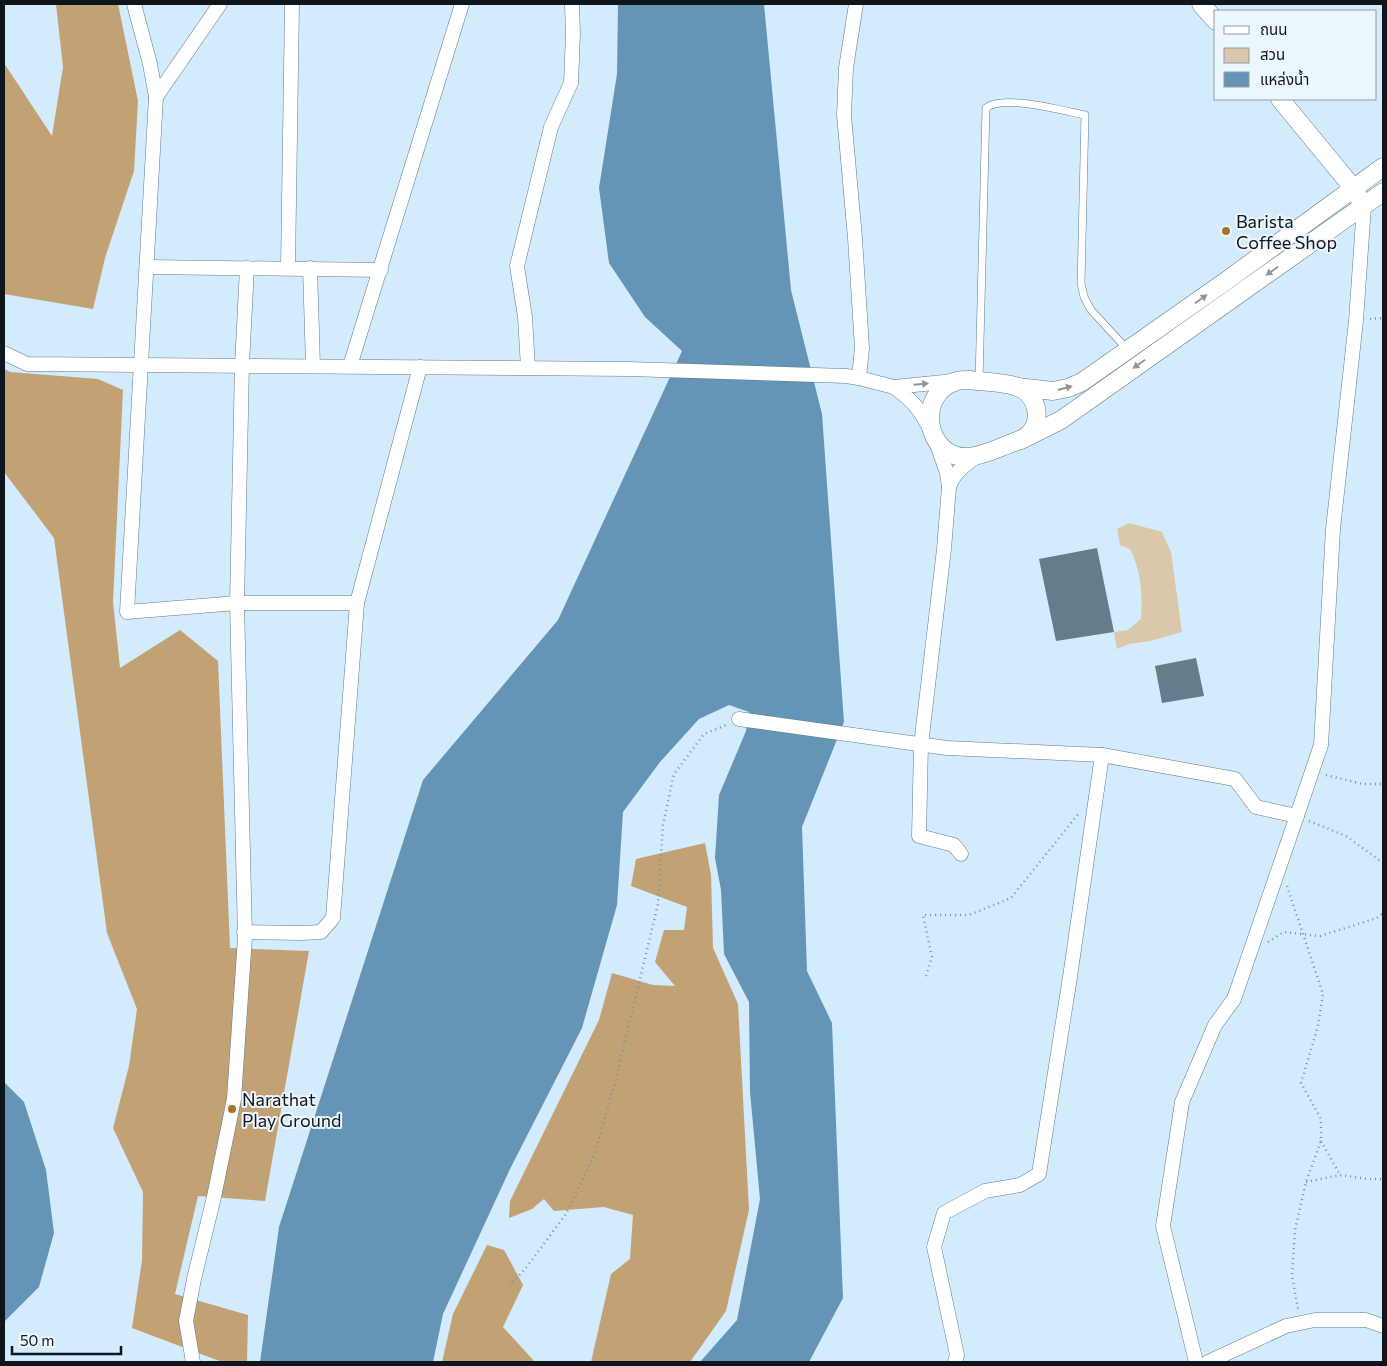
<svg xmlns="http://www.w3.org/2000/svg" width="1387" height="1366" font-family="Commissioner,'Noto Sans Thai',sans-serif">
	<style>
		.green { fill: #dbc7aa }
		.forest { fill: #c2a274 }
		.water { fill: #6495b6 }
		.building { fill: #657c8c }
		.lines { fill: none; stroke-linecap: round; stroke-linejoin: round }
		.service-casing { stroke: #637a8a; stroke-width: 8 }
		.minor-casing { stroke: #637a8a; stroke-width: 15 }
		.tertiary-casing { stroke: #637a8a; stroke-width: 19 }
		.path { stroke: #7f909d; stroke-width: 2.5; stroke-dasharray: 1 4; stroke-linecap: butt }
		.service { stroke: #fff; stroke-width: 7 }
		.minor { stroke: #fff; stroke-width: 14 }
		.tertiary { stroke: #fff; stroke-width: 18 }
		.oneway { fill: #939699 }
		.poi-dot { fill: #a5762a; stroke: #ecf6fd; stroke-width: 2 }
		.labels { text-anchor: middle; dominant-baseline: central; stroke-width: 4; stroke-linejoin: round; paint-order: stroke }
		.poi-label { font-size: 18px; fill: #0e161c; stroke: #ecf6fd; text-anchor: start }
	</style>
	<rect width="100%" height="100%" fill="#d2ebfd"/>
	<path class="green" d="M1129,523L1162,532L1171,552L1182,632L1150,641L1129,644L1117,649L1114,632L1128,630L1141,619C1143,597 1141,569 1130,549L1120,545L1117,529Z"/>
	<g class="forest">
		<path d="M56,4H118L138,101L134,171L105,258L93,309L4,294V63L52,136L63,67Z"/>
		<path d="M4,369L10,372L98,379L123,390L113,602L120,668L180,630L218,661L230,948L309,951L265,1201L198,1196L175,1294L248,1315L247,1362H222L132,1328L142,1260L143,1192L113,1128L129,1066L137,1009L107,933L54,538L4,472Z"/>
		<path d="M705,843L711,875L713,948L738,1004L749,1210L726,1311L690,1362H591L611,1274L630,1259L633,1215L604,1207L554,1211L544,1199L532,1209L509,1218L510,1201L599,1020L612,973L653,985L675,986L655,962L664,930H684L687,907L631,886L636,859Z"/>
		<path d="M487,1245L504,1250L523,1285L503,1327L535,1362H484L483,1361L482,1362H442L453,1314Z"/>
	</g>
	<g class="water">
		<path d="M618,4H764L791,290L822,414L844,722L802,827L807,971L832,1023L843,1298L809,1362H700L737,1320L760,1199L750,1092L749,1002L724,954L721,890L715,858L719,795L746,731L749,712L729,705L699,719L660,762L623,812L617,905L582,1028L510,1169L443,1314L433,1362H260L279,1227L423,780L558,620L682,351L645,317L609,263L599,188L617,74Z"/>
		<path d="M4,1082L24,1102L46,1170L54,1233L39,1287L4,1322Z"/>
	</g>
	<g class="building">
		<path d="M1097,548L1114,632L1056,641L1039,559Z"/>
		<path d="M1196,658L1204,696L1162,703L1155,666Z"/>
	</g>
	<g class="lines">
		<defs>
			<path id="service" d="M979,381L986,108C1003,94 1064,111 1085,115L1081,283L1084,297L1091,310L1127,349"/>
			<g id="minor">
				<path d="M134,4L150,64L156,97L127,612L237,603H357"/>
				<path d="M856,4L846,68L844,115L855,238L862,348L859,378"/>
				<path d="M156,97L220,4"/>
				<path d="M147,267L381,270"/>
				<path d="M288,268L292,4"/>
				<path d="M310,268L313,366"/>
				<path d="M4,353L27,364L629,369L846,376L859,378L894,387"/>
				<path d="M350,366L462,4"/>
				<path d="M528,368L525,317L517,266L551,127L571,83L573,34L572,4"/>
				<path d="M930,429C919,408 913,401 894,387L954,381"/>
				<path d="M936,441L947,473L949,487C954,472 966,464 979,455"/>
				<path d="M949,487L944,549L921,745L919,836L954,845L961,854"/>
				<path d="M739,719L947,748L1102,755L1235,779L1256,807L1297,816"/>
				<path d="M244,932L302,933L321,932L333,918L357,603L420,367"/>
				<path d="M193,1362L186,1321L194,1279L214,1197L234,1099L245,937L237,603L242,365L247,268"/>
				<path d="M955,1362L957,1355L934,1247L944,1213L985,1191L1020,1185L1039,1174L1070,977L1102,755"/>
				<path d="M1196,1362L1163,1226L1182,1102L1215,1025L1234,999L1290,836L1321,745L1333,529L1356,321L1364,206"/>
				<path d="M1208,1362L1286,1326L1315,1320H1366L1383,1326"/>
			</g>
			<g id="tertiary">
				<path d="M1201,4L1216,21"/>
				<path d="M1280,99L1354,189L1359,198"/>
				<path d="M969,380C983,382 1005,382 1018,387C1037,394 1043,420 1029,434C1024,439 1018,441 1012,443C998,448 983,456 968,457C925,459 915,393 957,381C961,380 965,380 969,380Z"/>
				<path d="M1017,387L1053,391L1068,388L1082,382L1226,281L1383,167"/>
				<path d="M1021,440L1061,420L1383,192"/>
			</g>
		</defs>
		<use href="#service" class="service-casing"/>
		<use href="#minor" class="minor-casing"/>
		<use href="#tertiary" class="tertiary-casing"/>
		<g class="path">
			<path d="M1370,319L1383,318"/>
			<path d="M1326,775L1362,784H1383"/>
			<path d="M1309,821L1346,836L1383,863"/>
			<path d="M1287,886L1323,994L1318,1026L1301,1083L1321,1119V1141L1306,1182L1295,1230L1292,1276L1298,1309"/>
			<path d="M1268,942L1284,932L1320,936L1377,918L1383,913"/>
			<path d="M926,976L932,957L923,915H969L1011,898L1079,813"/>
			<path d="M1321,1141L1340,1175"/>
			<path d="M1306,1182L1340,1175L1369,1179H1383"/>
			<path d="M509,1286L526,1268L566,1214L594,1156L615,1083L658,904L663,824L674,774L704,734L726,725"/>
		</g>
		<use href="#service" class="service"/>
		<use href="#minor" class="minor"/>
		<use href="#tertiary" class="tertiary"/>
	</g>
	<defs><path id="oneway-solid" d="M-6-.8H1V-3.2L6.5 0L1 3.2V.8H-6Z" transform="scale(1.25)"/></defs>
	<g class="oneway">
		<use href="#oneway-solid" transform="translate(1272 271) rotate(145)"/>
		<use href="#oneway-solid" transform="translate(1201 299) rotate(-35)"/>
		<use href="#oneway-solid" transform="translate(1139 364) rotate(145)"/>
		<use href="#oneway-solid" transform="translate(921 384) rotate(-5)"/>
		<use href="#oneway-solid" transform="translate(1065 388) rotate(-15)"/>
	</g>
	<g class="poi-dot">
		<circle cx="1226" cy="231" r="5"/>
		<circle cx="232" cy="1109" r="5"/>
	</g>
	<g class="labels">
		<g class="poi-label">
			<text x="1236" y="221">Barista<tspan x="1236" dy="21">Coffee Shop</tspan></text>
			<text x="242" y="1099">Narathat<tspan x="242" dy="21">Play Ground</tspan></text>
		</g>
	</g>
	<rect width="1387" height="1366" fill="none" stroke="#0e161c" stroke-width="10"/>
	<rect x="1214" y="10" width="162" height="90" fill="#ecf6fd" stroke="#939ca3"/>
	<rect x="1224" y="26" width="25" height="8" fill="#ffffff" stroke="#939ca3"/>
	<text x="1260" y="35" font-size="15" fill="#0e161c">ถนน</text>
	<rect x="1224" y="48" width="25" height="15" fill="#dbc7aa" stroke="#939ca3"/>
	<text x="1260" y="60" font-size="15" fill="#0e161c">สวน</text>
	<rect x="1224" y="72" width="25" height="15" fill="#6495b6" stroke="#939ca3"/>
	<text x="1260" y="85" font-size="15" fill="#0e161c">แหล่งน้ำ</text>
	<path d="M12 1346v8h109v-8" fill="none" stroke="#0e161c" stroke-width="2.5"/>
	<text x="20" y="1346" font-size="15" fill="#0e161c" stroke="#ecf6fd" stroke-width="4" paint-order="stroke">50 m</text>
</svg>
